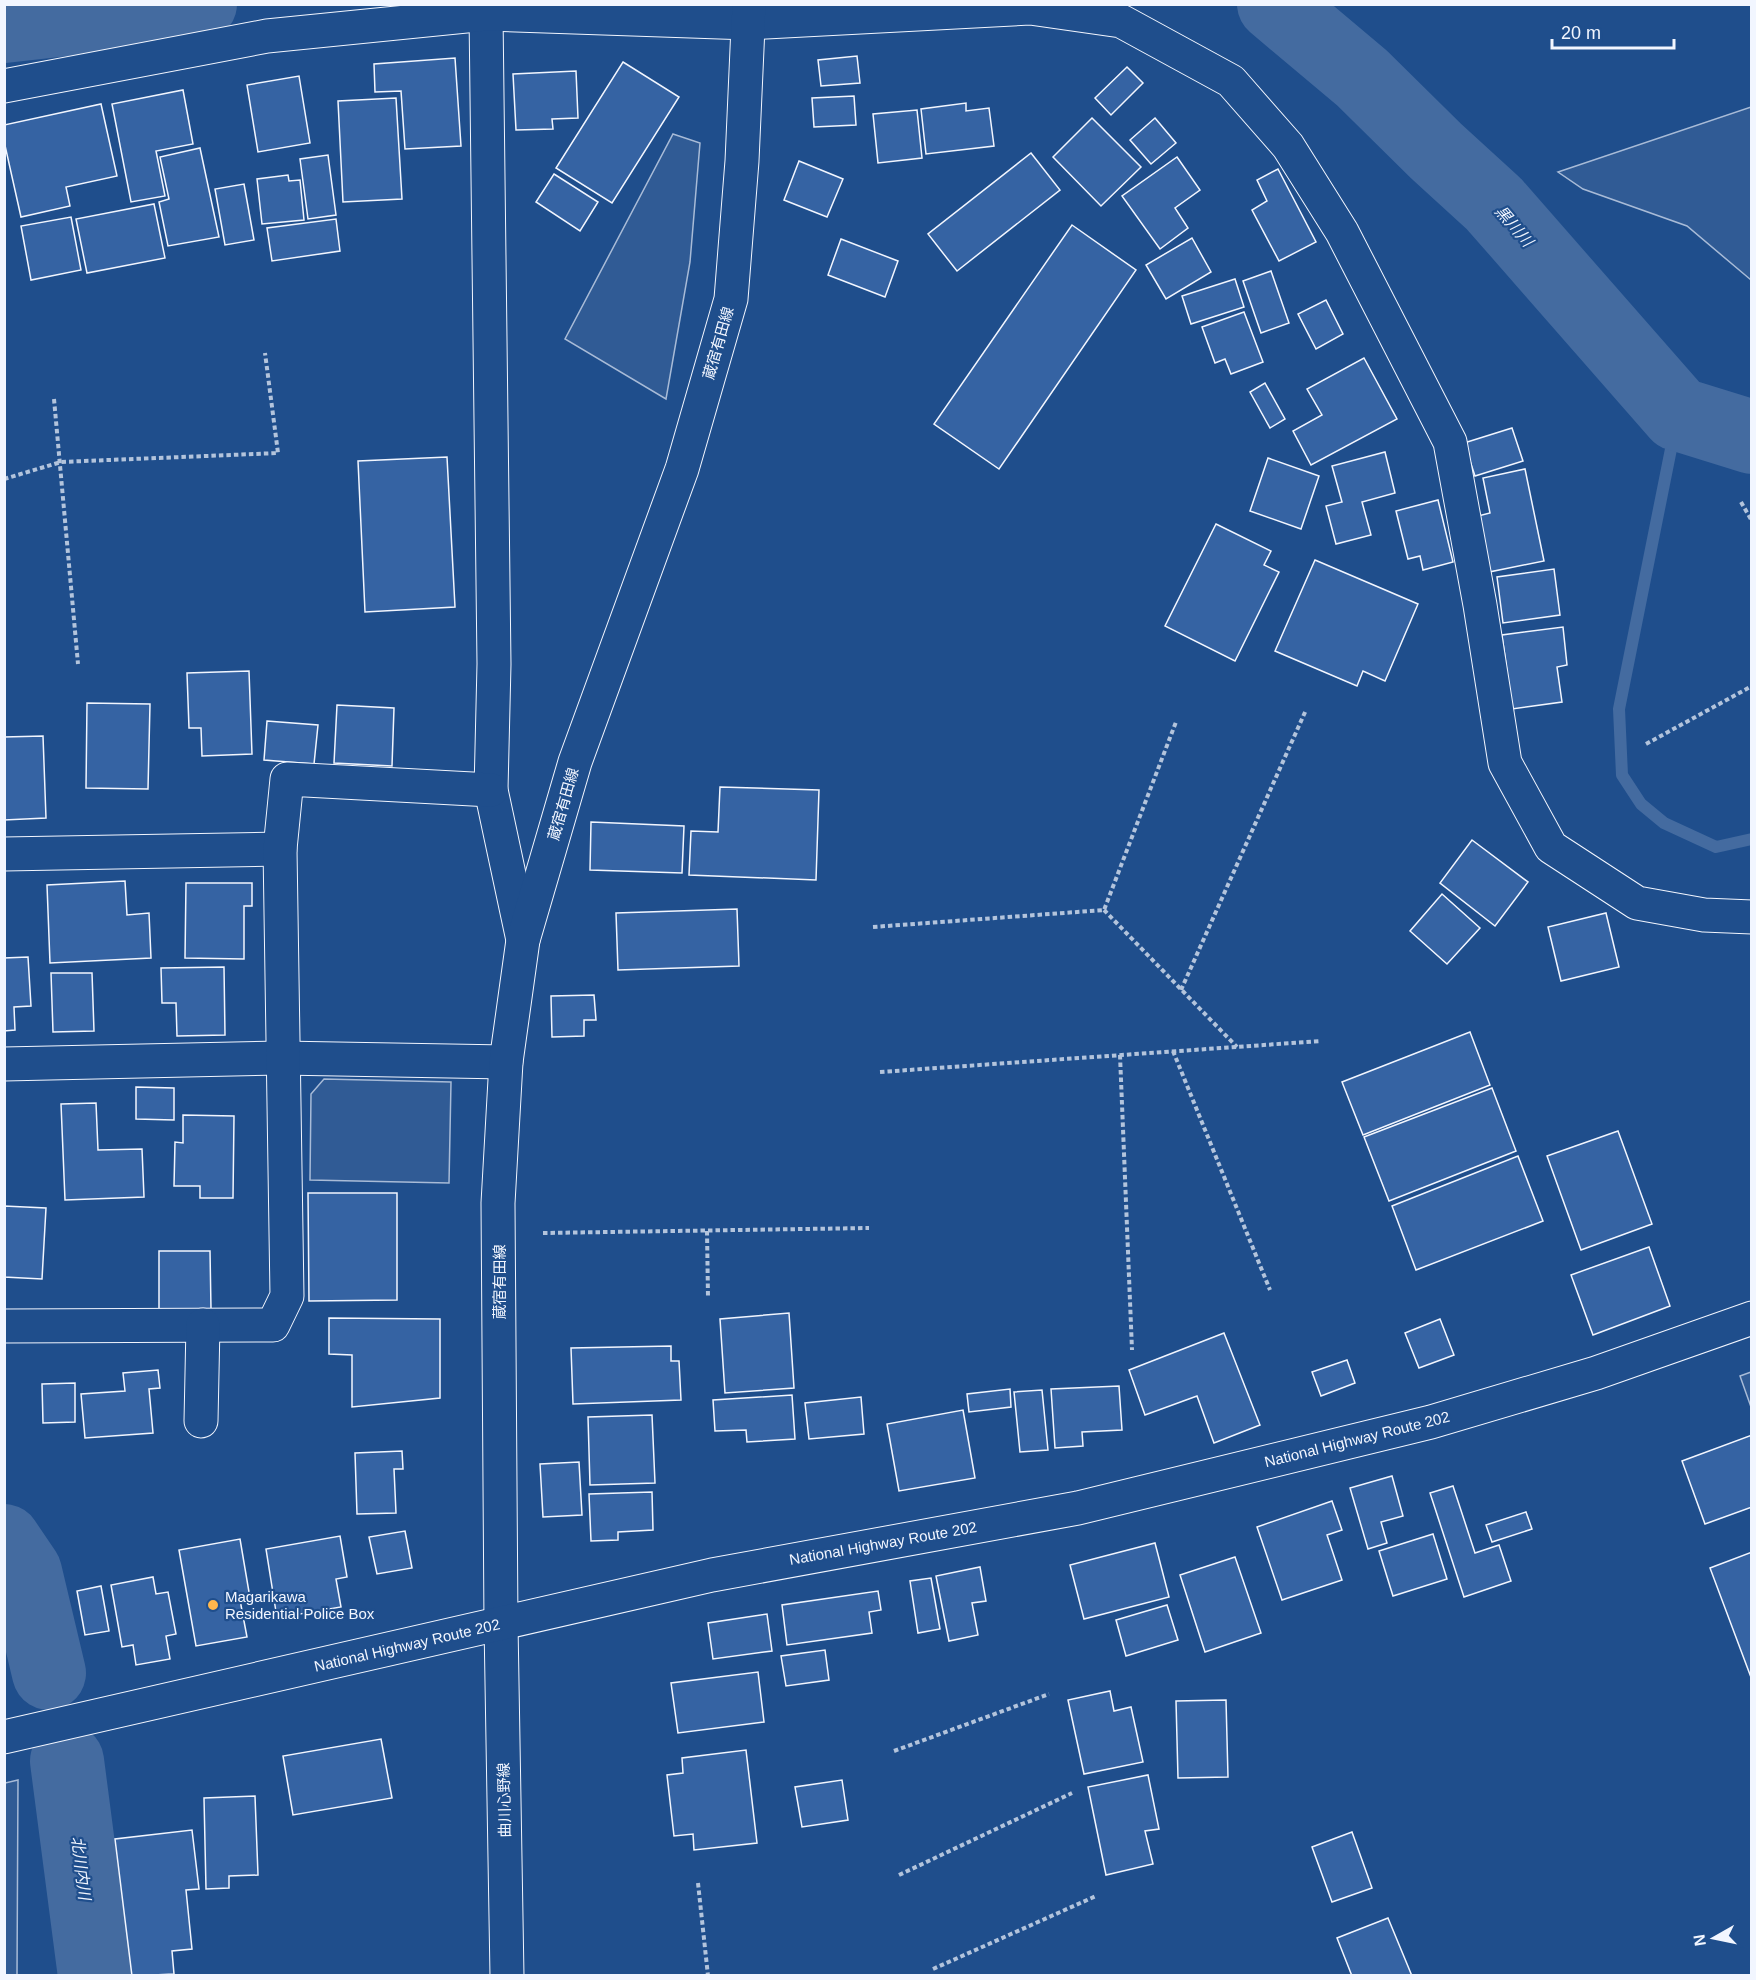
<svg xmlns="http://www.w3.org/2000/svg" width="1756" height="1980" font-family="Arial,'Noto Sans JP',sans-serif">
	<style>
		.built { fill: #305b95; stroke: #a8bbd7; stroke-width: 1.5 }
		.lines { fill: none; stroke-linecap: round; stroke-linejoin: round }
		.stream { stroke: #446ba0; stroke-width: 12 }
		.river { stroke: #446ba0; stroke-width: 74 }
		.building { fill: #3563a3; stroke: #f2f6ff; stroke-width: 1.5 }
		.minor-casing { stroke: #f2f6ff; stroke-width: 35 }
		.secondary-casing { stroke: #f2f6ff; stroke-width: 35 }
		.trunk-casing { stroke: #f2f6ff; stroke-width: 35 }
		.path { stroke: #b3c4dc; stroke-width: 4; stroke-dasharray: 4.5 3; stroke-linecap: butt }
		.minor { stroke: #1f4e8c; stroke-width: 33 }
		.secondary { stroke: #1f4e8c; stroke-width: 33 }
		.trunk { stroke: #1f4e8c; stroke-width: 33 }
		.poi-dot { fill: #ffb74d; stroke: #1f4e8c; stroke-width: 2 }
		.labels { text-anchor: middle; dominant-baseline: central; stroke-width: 4.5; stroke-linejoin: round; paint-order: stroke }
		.street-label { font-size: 15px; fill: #f2f6ff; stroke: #1f4e8c }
		.poi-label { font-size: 15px; fill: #f2f6ff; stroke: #1f4e8c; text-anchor: start }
		.water-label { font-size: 16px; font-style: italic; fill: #f2f6ff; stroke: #1f4e8c }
	</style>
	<rect width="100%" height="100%" fill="#1f4e8c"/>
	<g class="built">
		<path d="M1751,107V280L1687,226L1583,189L1558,172Z"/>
		<path d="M673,134L700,143L690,262L666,399L565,339Z"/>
		<path d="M324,1079L451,1082L449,1183L310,1180L311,1094Z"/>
		<path d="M1751,1372H1752L1751,1407L1740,1376Z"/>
		<path d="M18,1780L17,1975H5V1783Z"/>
	</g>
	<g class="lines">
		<path class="stream" d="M1678,414L1619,709L1622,775L1641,804L1664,823L1716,847L1752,839"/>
		<g class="river">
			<path d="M1274,4L1362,78L1436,151L1494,204L1678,414L1752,437"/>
			<path d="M4,26L200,4"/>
			<path d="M4,1541L25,1572L49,1673"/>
			<path d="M67,1761L95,1976"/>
		</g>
	</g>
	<g class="building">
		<path d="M857,56L860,83L821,86L818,60Z"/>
		<path d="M455,58L461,146L405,149L401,91L375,92L374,64Z"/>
		<path d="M623,62L679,97L612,203L556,168Z"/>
		<path d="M1127,67L1143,83L1111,115L1095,98Z"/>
		<path d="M576,71L578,118L552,119L553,129L516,130L513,74Z"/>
		<path d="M299,76L310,143L258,152L247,85Z"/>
		<path d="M183,90L193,144L156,151L165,196L131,202L112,104Z"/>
		<path d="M854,96L856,125L814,127L812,98Z"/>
		<path d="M396,98L402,199L343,202L338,101Z"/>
		<path d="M966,103V111L989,108L994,146L926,154L921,109Z"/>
		<path d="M101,104L117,176L66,187L70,206L21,217L4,141V125Z"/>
		<path d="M917,110L922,158L878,163L873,114Z"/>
		<path d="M1092,118L1141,167L1101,206L1053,157Z"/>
		<path d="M1155,118L1176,143L1151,164L1130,140Z"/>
		<path d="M200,148L219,237L168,246L159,202L169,199L160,157Z"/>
		<path d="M1031,153L1060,190L957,271L928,234Z"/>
		<path d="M328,155L336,215L308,219L300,159Z"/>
		<path d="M1177,157L1200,190L1175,208L1188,228L1160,249L1122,196Z"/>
		<path d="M799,161L843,179L827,217L784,200Z"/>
		<path d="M1278,169L1316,242L1279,261L1252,210L1267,201L1257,180Z"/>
		<path d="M554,174L598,202L580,231L536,202Z"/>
		<path d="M288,175L289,181L300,180L304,220L262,224L257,179Z"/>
		<path d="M244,184L254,240L225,245L215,189Z"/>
		<path d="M154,204L165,258L87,273L76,219Z"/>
		<path d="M71,217L81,270L31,280L21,226Z"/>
		<path d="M336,219L340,251L272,261L267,228Z"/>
		<path d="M1072,225L1136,270L999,469L934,424Z"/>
		<path d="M1192,238L1211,272L1166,299L1146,265Z"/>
		<path d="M841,239L898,261L885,297L828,275Z"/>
		<path d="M1271,271L1289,323L1261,333L1243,281Z"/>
		<path d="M1235,279L1244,307L1191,324L1182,296Z"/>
		<path d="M1326,300L1343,334L1316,349L1298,314Z"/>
		<path d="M1244,312L1263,362L1231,374L1225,359L1215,363L1202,327Z"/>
		<path d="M1364,358L1397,419L1311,465L1293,431L1322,415L1307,389Z"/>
		<path d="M1265,383L1285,419L1270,428L1250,392Z"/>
		<path d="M1512,428L1523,461L1475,476L1464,443Z"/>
		<path d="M1385,452L1395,493L1362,502L1371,535L1336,544L1326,506L1342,502L1332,466Z"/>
		<path d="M447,457L455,607L365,612L358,461Z"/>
		<path d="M1268,458L1319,476L1301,529L1250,511Z"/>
		<path d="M1525,469L1544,561L1489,572L1478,516L1490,513L1483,478Z"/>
		<path d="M1438,500L1453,562L1423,570L1420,556L1408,559L1396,511Z"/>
		<path d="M1216,524L1271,551L1264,565L1279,572L1235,661L1165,626Z"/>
		<path d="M1315,560L1418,604L1385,681L1363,671L1357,686L1275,651Z"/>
		<path d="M1554,569L1560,615L1503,623L1497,577Z"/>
		<path d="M1563,627L1567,665L1557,667L1562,702L1512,709L1502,635Z"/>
		<path d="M249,671L252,754L202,756L201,728H189L187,673Z"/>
		<path d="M87,703L150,704L148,789L86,788Z"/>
		<path d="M337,705L394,708L392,766L334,763Z"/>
		<path d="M267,721L318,725L314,764L264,760Z"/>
		<path d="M43,736L46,818L4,820V737Z"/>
		<path d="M720,787L819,790L816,880L689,875L691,831L718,832Z"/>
		<path d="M591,822L684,826L682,873L590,870Z"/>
		<path d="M1472,840L1528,882L1495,926L1440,883Z"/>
		<path d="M125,881L127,915L149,913L151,958L50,963L47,885Z"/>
		<path d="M186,883H252V906H244V959L185,958Z"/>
		<path d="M1442,894L1480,928L1447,964L1410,931Z"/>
		<path d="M737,909L739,966L618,970L616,913Z"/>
		<path d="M1606,913L1619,967L1561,981L1548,927Z"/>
		<path d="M28,957L31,1006L14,1007L15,1030L4,1031V958Z"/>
		<path d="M224,967L225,1035L177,1036L176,1003H162L161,968Z"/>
		<path d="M51,973H92L94,1031L53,1032Z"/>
		<path d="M594,995L596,1020H584V1036L552,1037L551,996Z"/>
		<path d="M1470,1032L1490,1085L1363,1135L1342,1082Z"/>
		<path d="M136,1087L174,1088V1120L136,1119Z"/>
		<path d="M1492,1088L1516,1151L1389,1201L1364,1137Z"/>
		<path d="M96,1103L98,1150L142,1149L144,1197L65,1200L61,1104Z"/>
		<path d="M183,1115L234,1116L233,1198H200V1186H174L175,1142L183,1143Z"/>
		<path d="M1618,1131L1652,1224L1581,1250L1547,1156Z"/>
		<path d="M1518,1156L1543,1221L1416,1270L1392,1206Z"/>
		<path d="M308,1193H397V1300L309,1301Z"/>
		<path d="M4,1206L46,1208L42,1279L4,1277Z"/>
		<path d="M1649,1247L1670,1306L1593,1335L1571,1275Z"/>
		<path d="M159,1251H210L211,1309H159Z"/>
		<path d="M789,1313L794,1388L725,1393L720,1319Z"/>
		<path d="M329,1318L440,1319V1398L352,1407V1355L329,1354Z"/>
		<path d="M1440,1319L1454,1355L1419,1368L1405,1333Z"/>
		<path d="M1224,1333L1260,1425L1214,1443L1197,1396L1145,1415L1129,1370Z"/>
		<path d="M671,1346V1361H679L681,1400L573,1404L571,1348Z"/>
		<path d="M1347,1360L1355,1383L1321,1396L1312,1372Z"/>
		<path d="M158,1370L160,1388L149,1389L153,1433L85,1438L81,1394L125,1391L123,1373Z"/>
		<path d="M75,1383V1422L43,1423L42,1384Z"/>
		<path d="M1119,1386L1122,1430L1082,1432L1083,1446L1055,1448L1051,1389Z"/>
		<path d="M1010,1389L1011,1407L969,1412L967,1394Z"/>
		<path d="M1042,1390L1048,1450L1020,1452L1014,1392Z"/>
		<path d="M792,1395L795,1439L747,1442L746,1430L715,1431L713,1400Z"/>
		<path d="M861,1397L864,1434L809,1439L805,1403Z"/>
		<path d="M963,1410L975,1478L899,1491L887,1424Z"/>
		<path d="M652,1415L655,1483L590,1485L588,1417Z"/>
		<path d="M1752,1435V1507L1705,1524L1682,1461Z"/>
		<path d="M402,1451L403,1469H394L396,1513L357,1514L355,1453Z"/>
		<path d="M579,1462L582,1515L543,1517L540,1464Z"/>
		<path d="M1392,1476L1403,1516L1381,1522L1387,1543L1368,1549L1350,1488Z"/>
		<path d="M1453,1486L1475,1553L1499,1545L1511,1581L1464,1597L1430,1493Z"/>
		<path d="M652,1492L653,1530L618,1532V1540L591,1541L589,1494Z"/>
		<path d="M1332,1501L1342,1530L1327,1535L1342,1580L1282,1600L1257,1527Z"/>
		<path d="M1526,1512L1532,1529L1492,1542L1486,1525Z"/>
		<path d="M405,1531L412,1568L377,1574L369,1537Z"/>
		<path d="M1433,1534L1447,1579L1393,1596L1379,1551Z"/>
		<path d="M340,1536L347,1577L336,1579L341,1607L277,1618L266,1549Z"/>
		<path d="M240,1539L250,1598L240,1600L247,1637L196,1646L179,1550Z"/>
		<path d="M1155,1543L1169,1597L1084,1619L1070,1565Z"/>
		<path d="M1752,1552V1680L1710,1568Z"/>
		<path d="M1235,1557L1261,1633L1205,1652L1180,1575Z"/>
		<path d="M980,1567L986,1601L972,1603L978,1635L949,1641L936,1576Z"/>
		<path d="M153,1577L156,1594L168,1592L176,1634L166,1636L170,1659L136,1665L133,1645L122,1647L111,1585Z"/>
		<path d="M931,1578L940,1629L918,1633L910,1581Z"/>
		<path d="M101,1586L109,1631L85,1635L77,1591Z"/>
		<path d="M878,1591L881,1610L869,1612L872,1633L787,1645L782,1605Z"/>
		<path d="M1167,1605L1178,1640L1126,1656L1116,1620Z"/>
		<path d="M767,1614L772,1651L713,1659L708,1623Z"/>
		<path d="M825,1650L829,1680L786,1686L781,1656Z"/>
		<path d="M758,1672L764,1722L678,1733L671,1683Z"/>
		<path d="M1110,1691L1114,1711L1131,1707L1143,1762L1084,1774L1068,1700Z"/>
		<path d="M1226,1700L1228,1777L1178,1778L1176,1701Z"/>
		<path d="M381,1739L392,1798L293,1815L283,1756Z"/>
		<path d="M746,1750L757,1843L694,1850L693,1834L674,1836L667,1775L683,1773L682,1758Z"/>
		<path d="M1148,1775L1159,1829L1145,1831L1153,1864L1106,1875L1088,1787Z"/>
		<path d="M842,1780L848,1820L802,1827L795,1787Z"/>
		<path d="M255,1796L258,1875L229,1876V1888L206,1889L204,1798Z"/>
		<path d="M192,1830L199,1889L186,1890L192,1949L172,1951L174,1974L132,1976L115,1839Z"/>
		<path d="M1352,1832L1372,1888L1332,1902L1312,1847Z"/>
		<path d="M1388,1918L1412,1976H1352L1337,1938Z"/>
	</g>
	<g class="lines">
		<defs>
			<g id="minor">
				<path d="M486,14L494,664L491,790L523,940"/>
				<path d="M4,86L267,36L486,14L749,23L1030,8L1121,21L1231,81L1288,146L1342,232L1450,442L1480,605L1505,763L1551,847L1637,903L1704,915L1752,917"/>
				<path d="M4,854L280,849"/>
				<path d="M4,1064L281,1058L506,1062"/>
				<path d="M4,1326L273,1325L287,1296L280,849L287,779L491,790"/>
				<path d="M201,1421L203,1325"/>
			</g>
			<path id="secondary" d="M507,1976L501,1624L498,1203L506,1062L523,940L575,762L682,469L731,299L742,161L749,4"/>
			<path id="trunk" d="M4,1737L712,1575L1078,1508L1431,1422L1596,1373L1752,1318"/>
		</defs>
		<use href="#minor" class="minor-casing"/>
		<use href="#secondary" class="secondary-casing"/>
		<use href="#trunk" class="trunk-casing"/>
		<g class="path">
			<path d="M54,399L78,664"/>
			<path d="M4,479L61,462L278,453L265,353"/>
			<path d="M1741,502L1752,521"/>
			<path d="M1646,744L1752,686"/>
			<path d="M1104,910L1237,1047"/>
			<path d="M873,927L1104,910L1176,722"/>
			<path d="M1181,990L1306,710"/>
			<path d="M1173,1051L1270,1290"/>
			<path d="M1120,1055L1132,1350"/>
			<path d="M880,1072L1321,1041"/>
			<path d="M707,1231L708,1297"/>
			<path d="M543,1233L869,1228"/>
			<path d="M894,1751L1049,1694"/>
			<path d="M899,1875L1072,1793"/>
			<path d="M698,1883L708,1976"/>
			<path d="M933,1969L1096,1896"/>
		</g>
		<use href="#minor" class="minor"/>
		<use href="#secondary" class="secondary"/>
		<use href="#trunk" class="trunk"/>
	</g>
	<circle class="poi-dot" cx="213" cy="1605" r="6"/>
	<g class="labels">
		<g class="street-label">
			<text transform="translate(718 343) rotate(-74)">蔵宿有田線</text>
			<text transform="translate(563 804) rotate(-74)">蔵宿有田線</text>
			<text transform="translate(499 1282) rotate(-90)">蔵宿有田線</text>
			<text transform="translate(1357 1439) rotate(-14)">National Highway Route 202</text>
			<text transform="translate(883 1543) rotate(-10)">National Highway Route 202</text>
			<text transform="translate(407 1645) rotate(-13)">National Highway Route 202</text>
			<text transform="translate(504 1800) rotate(-91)">曲川心野線</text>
		</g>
		<g class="poi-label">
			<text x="225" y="1596">Magarikawa<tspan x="225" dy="17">Residential Police Box</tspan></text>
		</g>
		<g class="water-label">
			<text transform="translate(1514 226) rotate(49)">黒川川</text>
			<text transform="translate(81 1868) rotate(83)">北川内川</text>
		</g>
	</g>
	<rect width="1756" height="1980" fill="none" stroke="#f2f6ff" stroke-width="12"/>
	<g transform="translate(1714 1938) rotate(261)" stroke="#1f4e8c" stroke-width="4.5" paint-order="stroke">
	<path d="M0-4.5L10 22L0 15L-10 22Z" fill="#f2f6ff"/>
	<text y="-9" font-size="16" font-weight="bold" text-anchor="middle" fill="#f2f6ff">N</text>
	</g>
	<path d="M1552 39v9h122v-9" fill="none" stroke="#f2f6ff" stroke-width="3"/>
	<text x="1561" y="39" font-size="18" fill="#f2f6ff" stroke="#1f4e8c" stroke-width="4.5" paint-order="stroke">20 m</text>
</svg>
